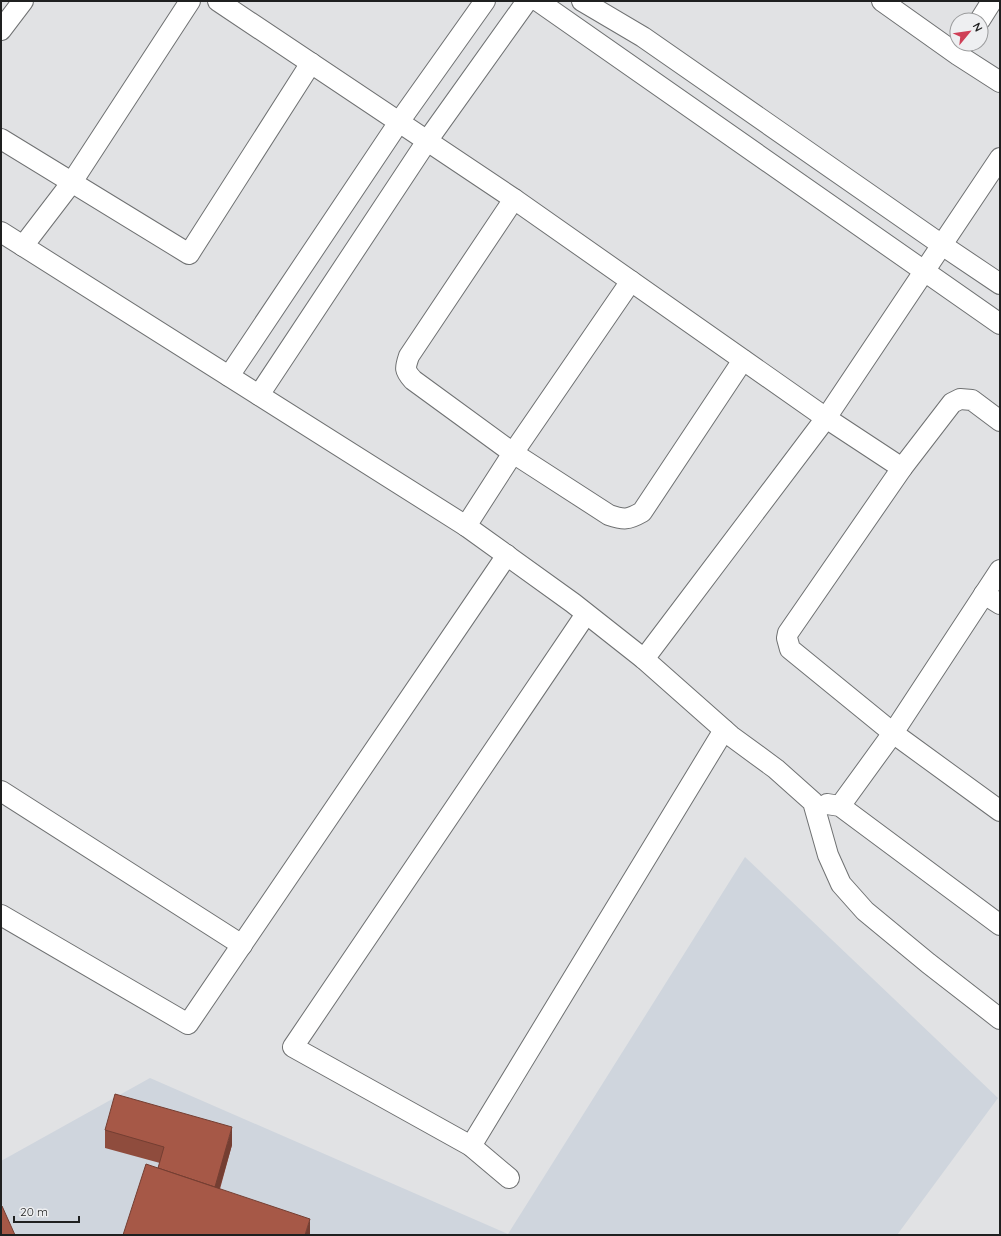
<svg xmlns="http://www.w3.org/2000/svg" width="1001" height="1236" font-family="Quicksand,sans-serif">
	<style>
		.built { fill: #cfd5dd }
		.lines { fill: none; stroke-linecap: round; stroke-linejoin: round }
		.street-casing { stroke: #6f7172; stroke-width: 22 }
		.street { stroke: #fff; stroke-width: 20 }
		.wall { fill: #8f4c3d }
		.shaded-wall { fill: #743e32 }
		.building { fill: #a65847; stroke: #743e32 }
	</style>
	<rect width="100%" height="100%" fill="#e1e2e4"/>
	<path class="built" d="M745,857L998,1098L897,1235H1V1161L150,1078L508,1234Z"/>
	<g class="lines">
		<defs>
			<g id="street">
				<path d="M218,1L514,199L826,418L902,468"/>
				<path d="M538,1L1000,324"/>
				<path d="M582,1L643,37L942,245L1000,284"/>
				<path d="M882,1L958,55L1000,82"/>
				<path d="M980,20L992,1"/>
				<path d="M1,30L23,1"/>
				<path d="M1,139L189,254L311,63"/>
				<path d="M514,199L409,356C405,368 404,370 413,380L513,453L609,515C624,520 628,520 642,512L743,360"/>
				<path d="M1,232L466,526L573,603L644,659L731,736L776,769L813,802L828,855L841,884L865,911L928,963L1000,1019"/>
				<path d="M23,246L72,182L190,1"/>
				<path d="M229,376L399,122L485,1"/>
				<path d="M259,395L427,141L527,1"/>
				<path d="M1000,421L972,400L960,399L952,403L902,468L788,633L787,638L790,649L893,733L1000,811"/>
				<path d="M466,526L513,453L631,281"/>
				<path d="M984,594L1000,604"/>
				<path d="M644,659L826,418L1000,158"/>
				<path d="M1,791L242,945"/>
				<path d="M827,804L840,806L1000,925"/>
				<path d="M840,806L893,733L1000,570"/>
				<path d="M1,915L188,1024L507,555"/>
				<path d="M471,1146L724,730"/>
				<path d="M509,1178L471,1146L293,1047L586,614"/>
			</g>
		</defs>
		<use href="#street" class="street-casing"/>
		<use href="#street" class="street"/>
	</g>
	<path class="wall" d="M105,1130L232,1145L220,1189L310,1235L158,1168L160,1163L105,1148Z"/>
	<g class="shaded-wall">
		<path d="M232,1127V1145L215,1204V1187Z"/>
		<path d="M310,1219V1235H305Z"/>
	</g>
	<g class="building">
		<path d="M115,1094L232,1127L215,1187L158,1168L164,1147L105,1130Z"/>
		<path d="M146,1164L310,1219L305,1235H123Z"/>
		<path d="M1,1206H2L15,1235H1Z"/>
	</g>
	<rect width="1001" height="1236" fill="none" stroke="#1f2020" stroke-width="4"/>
	<g transform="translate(969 32) rotate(61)"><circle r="19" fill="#eeeff1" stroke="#9b9c9d"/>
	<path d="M0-3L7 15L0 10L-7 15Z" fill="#cf3f56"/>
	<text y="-6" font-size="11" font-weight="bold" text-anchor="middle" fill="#1f2020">N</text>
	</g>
	<path d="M14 1216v6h65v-6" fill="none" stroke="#1f2020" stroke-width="2"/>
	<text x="20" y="1216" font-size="12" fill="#1f2020" stroke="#eeeff1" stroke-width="3" paint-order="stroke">20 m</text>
</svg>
